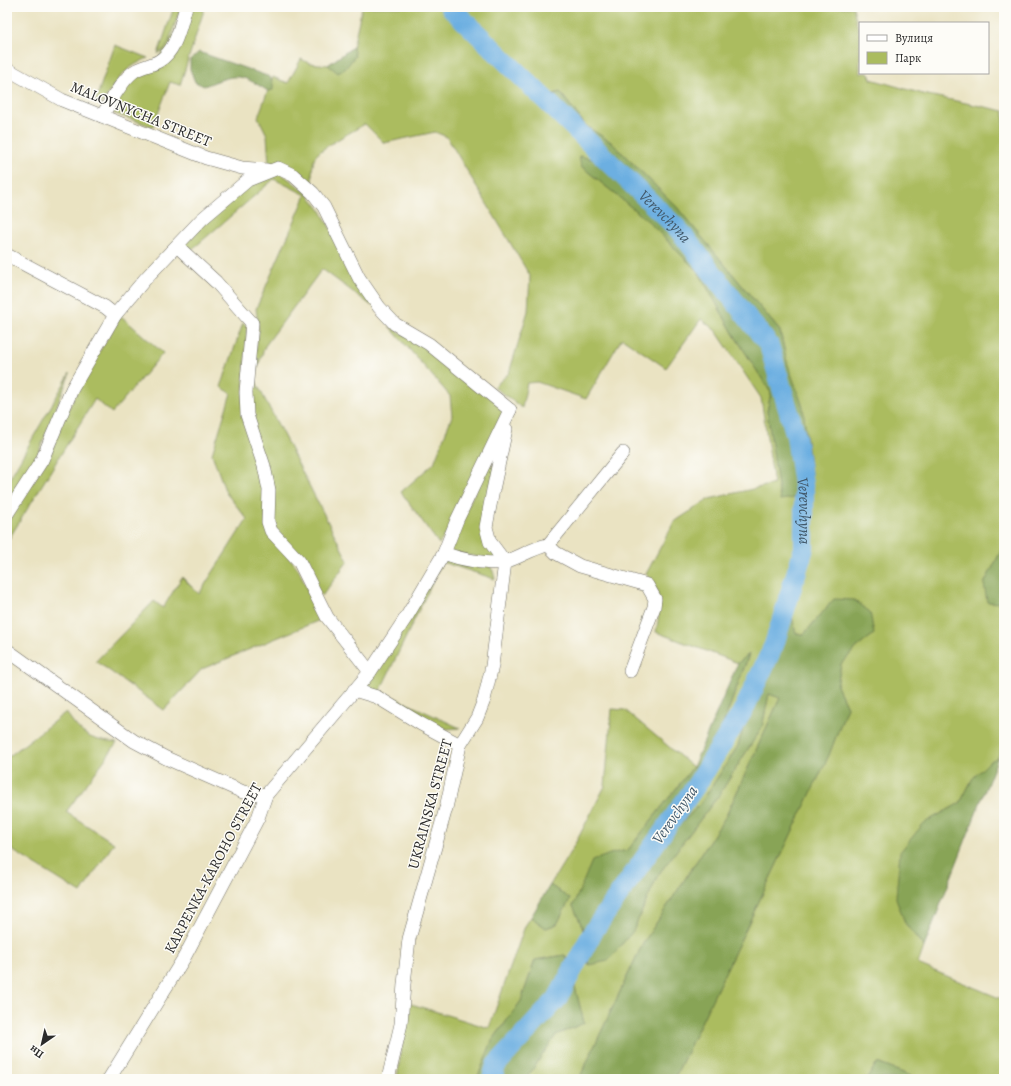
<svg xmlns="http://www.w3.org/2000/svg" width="1011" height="1086" font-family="Alegreya,serif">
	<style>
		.green { fill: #abbc5f; stroke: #6b7445; fill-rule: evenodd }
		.forest { fill: #88a456; stroke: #5a6840 }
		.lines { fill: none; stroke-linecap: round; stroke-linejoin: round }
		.river { stroke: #6cafe1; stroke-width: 20 }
		.minor-casing { stroke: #6e6b60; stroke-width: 14 }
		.minor { stroke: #fff; stroke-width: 13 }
		.labels { text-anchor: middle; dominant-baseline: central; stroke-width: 3; stroke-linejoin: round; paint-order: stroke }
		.street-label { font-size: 15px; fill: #2b2b2b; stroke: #fdfcf7 }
		.water-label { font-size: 16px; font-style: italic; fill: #42596b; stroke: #fdfcf7 }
	</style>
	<rect width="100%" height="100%" fill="#fdfcf7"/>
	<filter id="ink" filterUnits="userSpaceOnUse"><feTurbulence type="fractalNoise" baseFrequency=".025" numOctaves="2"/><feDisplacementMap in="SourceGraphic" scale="8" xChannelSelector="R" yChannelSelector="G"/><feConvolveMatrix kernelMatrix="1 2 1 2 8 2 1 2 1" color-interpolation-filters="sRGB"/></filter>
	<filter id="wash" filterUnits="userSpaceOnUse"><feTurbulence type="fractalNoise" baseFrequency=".012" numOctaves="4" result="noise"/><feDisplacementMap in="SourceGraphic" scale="16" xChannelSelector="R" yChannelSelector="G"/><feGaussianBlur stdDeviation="0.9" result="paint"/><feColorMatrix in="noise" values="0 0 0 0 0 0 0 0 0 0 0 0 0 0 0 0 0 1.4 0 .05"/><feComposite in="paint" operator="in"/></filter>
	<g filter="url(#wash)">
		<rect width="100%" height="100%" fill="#eae3c2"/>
		<g class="green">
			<path d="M174,7H181L167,47L158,54Z"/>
			<path d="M191,7H205L180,85L170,82L153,127L111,112L125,85L136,75L154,66Z"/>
			<path d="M362,7H439L451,14L460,7H853L860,37V73H869L871,79L923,94L1004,111V545L984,584L1001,603L1004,601V743L998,757L989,762L973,778L960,803L924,823L905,923L924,947L918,964L1004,1000V1079H919L877,1063L867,1079H674L829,755L847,707L837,686L841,664L855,649L874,634L834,599L804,634H796L774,622L738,746L701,803L662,844L661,827L712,754L749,655L738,663L656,632C660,611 663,591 646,574L674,522L709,499L774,484L761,398L716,331L701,319L666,368L622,338L586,399L537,382L527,383L522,408L494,387L509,373L528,311L530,276L447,137L435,132L384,143L365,124C355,130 320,148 315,157C311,168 312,178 313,189L290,170L269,164L267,135L258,117L273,77L288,83L301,59L309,63L328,65L353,47ZM560,92L586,126L611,142L675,205L780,331L787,362L794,498L780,499L767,411L771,393L733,333L699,273L648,221L581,166L579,156L600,162L548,96Z"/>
			<path d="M115,45L148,58C122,69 117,81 102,103L95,102Z"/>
			<path d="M274,173L282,174L307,193L320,209L372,306L322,269L265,346L254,378L348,561L322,596L276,530L250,415L254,378L253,366L259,331L256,309L306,195L274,179L189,252L184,247L187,238L250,184Z"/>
			<path d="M121,316L163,353L112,413L95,399L7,542V522L51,453L63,419L93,362Z"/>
			<path d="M243,323L247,326L242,415L263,474L266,527L299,570L320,620L202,669L164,710L96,661L154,601L163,608L182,577L199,594L247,519L226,493L212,454L231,393L221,387Z"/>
			<path d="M389,326L430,350L506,409L447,532L439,544L401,492L434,463L452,416L450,396Z"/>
			<path d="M70,373L37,456L7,503V483Z"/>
			<path d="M505,426L484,524L500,560L447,552Z"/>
			<path d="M446,557L490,566L493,571L495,579L442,562L380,691L460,728L445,729L415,715L377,693L360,688L379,665L442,562Z"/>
			<path d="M769,694L780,698L726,816L642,945L579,1079H526L556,1035L584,1023L570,966L565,955L535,960L521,1001L492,1041L477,1079H397L408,1003L489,1028L525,926L531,917L546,928L557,924L570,899L550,885L575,844L605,786L612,709L625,710L693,767L628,850L610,854L573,906L582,926L589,965L633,931L658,875L719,795L762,727Z"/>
			<path d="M66,712C81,735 89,740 117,743L66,812L114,843L81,893L7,847V758Z"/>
		</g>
		<g class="forest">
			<path d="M439,7H460L451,14Z"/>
			<path d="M353,47L355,56L345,69L338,73L328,65Z"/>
			<path d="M199,52L270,77L273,84V90L268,91C238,72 236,74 204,86L195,82L190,69V60Z"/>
			<path d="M560,92L586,126L611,142L675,205L780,331L787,362L803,407L811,474L794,498L780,500L767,411L771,393L733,333L699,273L648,221L581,166L579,156L600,161L548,96Z"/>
			<path d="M1004,545V601L1001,603L987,602L984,584Z"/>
			<path d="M834,599L854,600L870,612L874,634L855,649L841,664L837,686L847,707L829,755L674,1079H579L642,945L726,816L780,698L769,694L762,727L719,795L658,875L633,931L608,961L589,965L582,926L573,906L592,861L610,854L628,850L693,767L738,663L749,654L712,754L661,827L662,843L701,803L738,746L774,622L791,611L796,634H804Z"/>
			<path d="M998,757L924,947L905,923L896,898L900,852L924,823L960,803L973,778L989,762Z"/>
			<path d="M550,885L570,899L557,924L546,928L531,917Z"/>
			<path d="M565,955L570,966L584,1023L556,1035L526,1079H477L492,1041L521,1001L535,960Z"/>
			<path d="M877,1063L919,1079H867Z"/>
		</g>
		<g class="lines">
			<path class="river" id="s1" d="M450,7L678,229L769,345L796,436L804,491V548L774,645L744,709L697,784L594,930L557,999L496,1065L492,1079"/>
		</g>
	</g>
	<g filter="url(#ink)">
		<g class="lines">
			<defs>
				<g id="minor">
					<path d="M7,69L62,100L206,158L242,168L267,170"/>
					<path d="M102,116C111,102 119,84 132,73C140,66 151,66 159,61C177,50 180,25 186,7"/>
					<path d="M177,246L216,282L252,323L246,392L247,415L264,466L269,490L268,522L271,531L299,561L327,617L370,672"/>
					<path d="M7,255L105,307L115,315"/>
					<path d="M7,514L42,460L72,389L115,315L146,278L202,219L248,180L278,168L293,175L313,193L324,207L359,278L379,307L395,324L429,344L510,410"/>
					<path d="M548,545L623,453"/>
					<path d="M444,553C458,559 489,565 504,562C519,558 532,548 548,545L556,553L580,566L647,585L655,599L654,607L630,671"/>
					<path d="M505,562L490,542L486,527L493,490L506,429"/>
					<path d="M7,650L134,741L166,758L243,792L266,795"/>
					<path d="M354,690L377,697L421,724L460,745"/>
					<path d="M109,1079L184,958L258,818L266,795L370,672L407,616L444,553L457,520L510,410"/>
					<path d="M388,1079L401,1024L404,984L409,939L446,808L460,745L477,718L484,700L492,666L505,562"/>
				</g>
			</defs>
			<use href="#minor" class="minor-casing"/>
			<use href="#minor" class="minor"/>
		</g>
	</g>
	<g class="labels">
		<g class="street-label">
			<text transform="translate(141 114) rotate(22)">MALOVNYCHA STREET</text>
			<text transform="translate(430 804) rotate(-75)">UKRAINSKA STREET</text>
			<text transform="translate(213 868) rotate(-62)">KARPENKA-KAROHO STREET</text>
		</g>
		<g class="water-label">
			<text stroke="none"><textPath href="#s1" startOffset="300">Verevchyna</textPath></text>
			<text stroke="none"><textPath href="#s1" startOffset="636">Verevchyna</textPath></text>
			<text transform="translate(675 815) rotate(-55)">Verevchyna</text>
		</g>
	</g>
	<rect width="1011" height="1086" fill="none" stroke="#fdfcf7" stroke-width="24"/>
	<rect x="859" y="22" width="130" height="52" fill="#fdfcf7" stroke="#a9a8a5"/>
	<rect x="867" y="35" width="20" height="6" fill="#ffffff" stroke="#a9a8a5"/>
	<text x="895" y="42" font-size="12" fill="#2b2b2b">Вулиця</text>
	<rect x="867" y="52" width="20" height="12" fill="#abbc5f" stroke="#a9a8a5"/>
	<text x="895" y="62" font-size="12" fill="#2b2b2b">Парк</text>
	<g transform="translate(42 1044) rotate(214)" stroke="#fdfcf7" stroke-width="3" paint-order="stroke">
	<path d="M0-3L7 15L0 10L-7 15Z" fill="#2b2b2b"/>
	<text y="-6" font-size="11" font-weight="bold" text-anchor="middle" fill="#2b2b2b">Пн</text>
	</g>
</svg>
